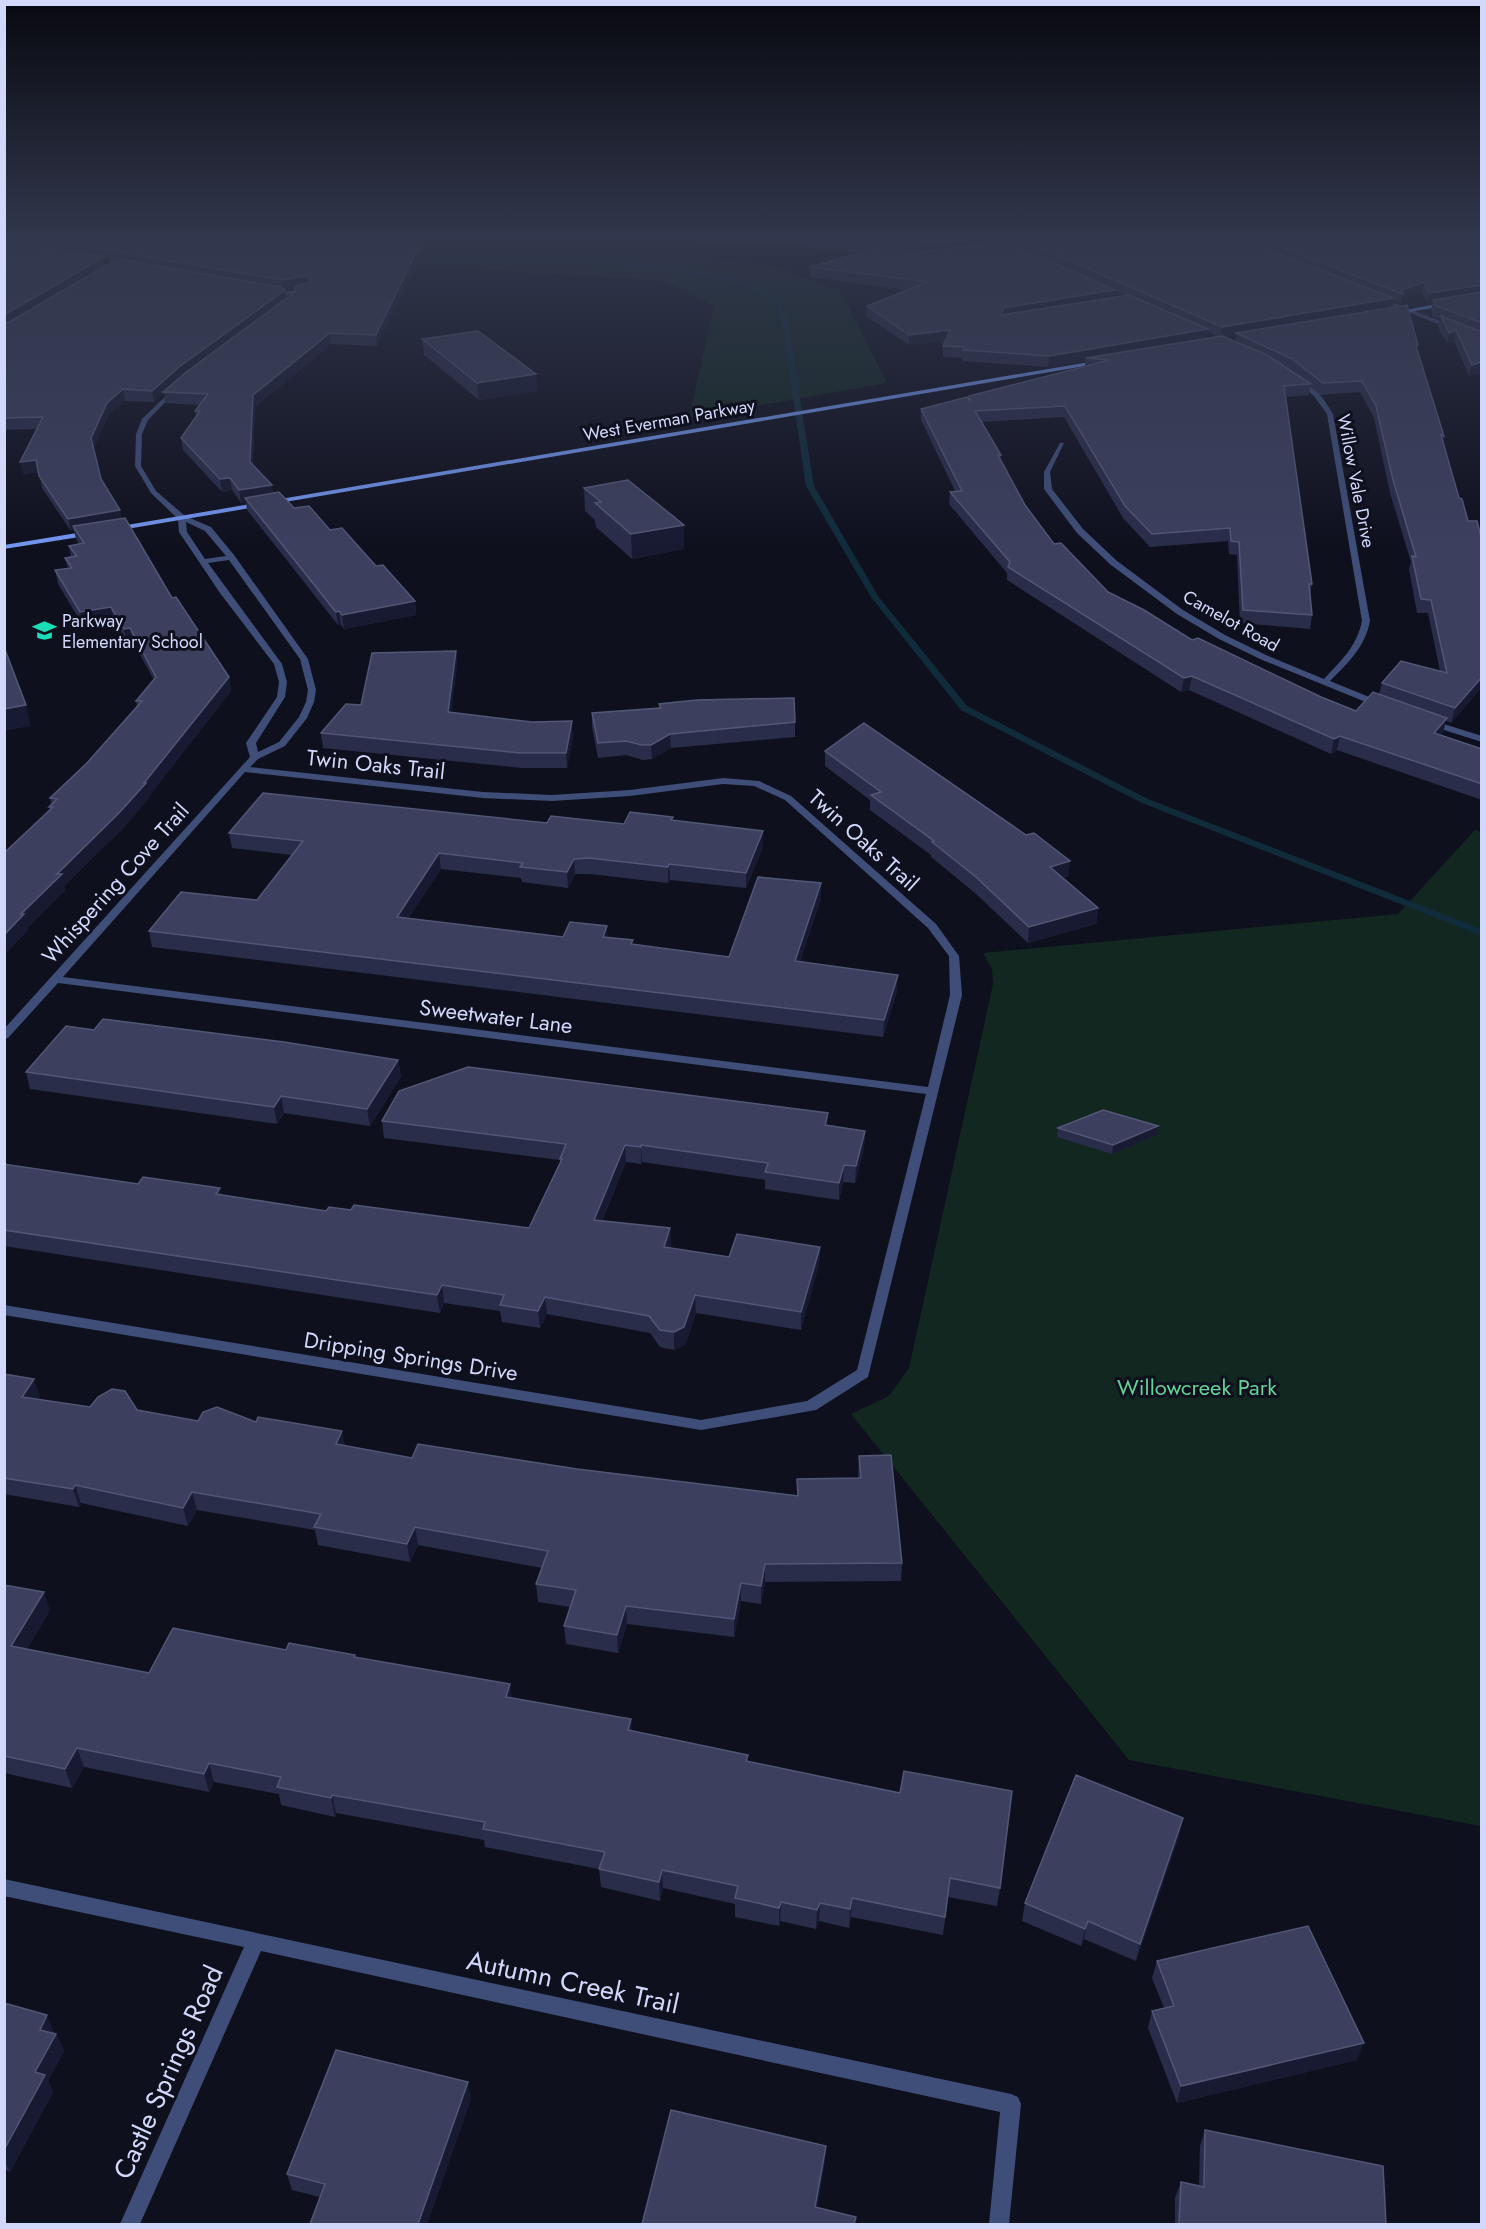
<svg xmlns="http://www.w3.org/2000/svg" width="1486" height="2229" font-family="Jost,sans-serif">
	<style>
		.green { fill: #122720 }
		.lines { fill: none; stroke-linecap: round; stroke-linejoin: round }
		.stream { fill: #102c3b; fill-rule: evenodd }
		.street { fill: #3f4e78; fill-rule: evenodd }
		.secondary { fill: #7295ef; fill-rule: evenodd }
		.wall { fill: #2a2d4a; fill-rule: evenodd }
		.shaded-wall { fill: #171a31 }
		.building { fill: #3c3f5d; stroke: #535776; stroke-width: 1.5 }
		.labels { text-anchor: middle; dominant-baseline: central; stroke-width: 6; stroke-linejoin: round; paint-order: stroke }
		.far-street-label { font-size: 18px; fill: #d1d8fa; stroke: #0f101e }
		.far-poi-label { font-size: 18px; fill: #d1d8fa; stroke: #0f101e; text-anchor: start }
		.street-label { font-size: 22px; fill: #d1d8fa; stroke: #0f101e }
		.park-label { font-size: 22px; fill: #66d196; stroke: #0f101e }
		.near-street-label { font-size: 27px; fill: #d1d8fa; stroke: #0f101e }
	</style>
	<rect width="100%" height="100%" fill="#0f101e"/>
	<g class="green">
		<path d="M226,236H485L682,242L709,257L778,268L840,291L887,383L689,418L714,306L664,281L370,262Z"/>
		<path d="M1475,830L1481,832V1826L1129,1760L851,1414L889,1396L909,1368L993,984L992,969L983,953L1398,914Z"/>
	</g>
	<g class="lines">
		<path class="stream" d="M403,252L659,265L712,273L756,286L781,303L788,323L814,486L878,596L967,706L1148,799L1482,929V936L1142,803L961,710L871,597L806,486L782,323L776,305L752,288L711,277L659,269L405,255Z"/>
		<g class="street">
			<path d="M309,288L311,291L283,296L266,292L269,290L283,292Z"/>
			<path d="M1379,297L1482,337V341L1377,300Z"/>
			<path d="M1295,379C1312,379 1325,401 1333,414L1370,621C1365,647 1348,663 1330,681L1384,703V707H1378L1260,659L1219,639L1177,614L1111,565L1077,533L1044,489V472L1060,443H1064L1050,472L1052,489L1083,529L1117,561L1183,610L1225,635L1266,655L1324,679C1341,661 1357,646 1362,621L1327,414L1314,396L1295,381Z"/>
			<path d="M175,387L177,388V390L148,420L142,434L141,466L156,491L185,516L211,527L234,555L308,659L316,690L314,702L307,718L285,746L258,759L250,767L483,792L552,795L630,790L723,778L759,781L791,796L936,924L959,956L962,995L868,1377L816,1410L701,1430L4,1315V1305L701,1420L807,1401L857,1370L926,1094L58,983L8,1038L4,1039V1029L250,757L246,743L277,697L279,682L274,664L220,593L179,532L178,519L151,493L135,466L136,434L142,419ZM186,522L205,531L226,556L205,559L187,532ZM229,560L300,659L308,690L306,702L299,717L279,742L258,752L256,743L285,697L287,682L282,664L208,563ZM245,772L483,798L552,801L630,796L723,784L754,786L785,800L928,928L949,956L950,995L928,1087L63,977Z"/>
			<path d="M1431,720L1482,736V742L1428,725V721Z"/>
			<path d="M4,1879L1011,2094L1018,2097L1021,2104L1009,2224H989L1000,2112L261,1951L140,2224H120L244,1947L4,1896Z"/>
		</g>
		<g class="secondary">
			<path d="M1447,302L1449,305L1393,315L1390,313Z"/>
			<path d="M1101,360L1103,363L115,531L111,529L115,527Z"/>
			<path d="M89,531H92V535L4,549V545Z"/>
		</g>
	</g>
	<g class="wall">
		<path d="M4,236H431L429,237L377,346L331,344L255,407L253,465L273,493L294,508L330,530L376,566L415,601L416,615L344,629L341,625H338L247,510L246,502L241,503L232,490L222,492L183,450L181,438L196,416L195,411L199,405L165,403L164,393L154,402L125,401L109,414L93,449L101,479L122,518L172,598L229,677L231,691L149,796V798L122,829L64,886L65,890L28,927V930L4,955V853L50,810L49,807L51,804L50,798L87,763L137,706L136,701L154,680L133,642L127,643L114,620L83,626L58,584L55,570L68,568L65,558L71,557L69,546L79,544L76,539L74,531H71L42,488L39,472L23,474L37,429L4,430ZM104,258L115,260L105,266ZM295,288V292L286,299L284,290Z"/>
		<path d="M740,236H1482V373L1469,376L1454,341L1447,344L1438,327L1440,319L1433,316L1431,311L1433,302L1427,303L1422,292L1402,299L1401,304L1394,301L1393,307L1417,349L1444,436L1443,442L1459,498L1468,521L1482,541V687L1451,723L1446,721L1443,732L1440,736L1482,749V800L1337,750L1331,754L1189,690L1181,692L1007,580V573L949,504L950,492L955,491L921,420V409L969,400V396L1085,366V361L1048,367L962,361V358L943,357V346L945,341L909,345L866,316L867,306L908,290L810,277V267L858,254ZM994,238L999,240L1003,242L993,243ZM1115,291L1125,296L1115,297ZM1208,332L1217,336L1207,338ZM1236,335L1235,341L1225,337ZM1310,387L1321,395L1360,392L1374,418L1390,493L1411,562L1409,569L1417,613H1428L1440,671L1382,683L1379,694L1356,711L1321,697L1192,640L1108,592L1054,544L1025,505L1000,459L1001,455L982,422L1064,417L1123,518L1150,547L1228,541L1229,554L1237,555L1240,623L1310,629L1312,615L1310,593L1312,584L1285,397L1309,395Z"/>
		<path d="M422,339L536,374L537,391L479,400L424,355Z"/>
		<path d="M584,488L684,525V549L632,559L596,527L595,520L585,511Z"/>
		<path d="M456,651L457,665L451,712L573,736L567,768H522L323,748L321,733L361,705Z"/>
		<path d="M659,704L795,722V737L671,748L652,759L643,760L626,755L598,758L592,727V713L659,708Z"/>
		<path d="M825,751L1026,835L1070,861L1068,876L1063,878L1098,908L1096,924L1028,943L975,893L931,857V855L870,810V800L825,766Z"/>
		<path d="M673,820L763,831V847L746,888L670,880L668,883L590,874H575L568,888L522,882L521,878L441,869L408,918L563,937H608L633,945L729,957L821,883V899L800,961L897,991L883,1037L152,947L149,931L257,900L292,855L232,848L229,833L547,823L624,824Z"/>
		<path d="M94,1030L398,1060L401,1077L370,1126L284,1113L277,1124L30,1089L26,1072Z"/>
		<path d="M382,1121L828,1125L865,1131L864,1148L855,1183L843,1182L839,1200L765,1189V1180L642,1162L641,1164L626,1162L602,1221L670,1228L671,1245L670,1248L729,1257L820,1247L819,1264L801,1330L696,1313L685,1345L674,1350L660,1347L650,1333L547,1314L540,1328L502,1322L500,1311L444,1303L440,1313L4,1246V1164L326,1211L351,1210L529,1228L560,1162V1160L384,1138Z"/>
		<path d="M1158,1126L1157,1135L1112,1154L1057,1137L1058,1128Z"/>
		<path d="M4,1374L40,1397L38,1399L90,1407L137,1410L198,1421L256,1422L345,1446L412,1458L577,1469L797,1496V1479L858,1478L859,1456L902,1563L901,1581L765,1582L761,1604L741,1601L734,1637L627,1624L618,1653L566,1644L564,1626L570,1607L538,1602L536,1584L542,1568L418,1545L410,1562L318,1545L315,1530L197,1510L188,1526L81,1503L79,1507L4,1494Z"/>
		<path d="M4,1585L50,1610L27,1649L149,1673L286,1650L355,1658L512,1698L631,1719L632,1731L748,1761L1000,1888L997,1906L948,1897L943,1935L851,1917L849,1928L819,1921L816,1929L780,1921L779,1926L735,1917V1904L663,1888L660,1901L601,1887L599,1869L485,1847L484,1840L336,1813L335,1817L281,1805L279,1794L214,1782L209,1792L84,1767L72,1788L4,1773Z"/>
		<path d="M1179,1836L1136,1961L1084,1939L1081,1946L1022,1921L1025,1903Z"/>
		<path d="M1157,1961L1357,2060L1177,2103L1148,2028L1152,2011L1164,2008L1152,1978Z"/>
		<path d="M4,2003L54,2032V2034H56L64,2051L48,2081L53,2092L10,2172L7,2170L4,2175Z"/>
		<path d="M471,2099L427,2224H310L320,2197L292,2190L287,2174Z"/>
		<path d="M1205,2130L1386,2224H1175V2198L1181,2182L1199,2186L1200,2146Z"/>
	</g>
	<g class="shaded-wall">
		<path d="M424,236H431L429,237L377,346L376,335Z"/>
		<path d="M994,237L993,247L903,257L901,250L903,247Z"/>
		<path d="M104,257L106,267L4,327V315Z"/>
		<path d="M307,276L309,286L283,290L282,280Z"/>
		<path d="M1424,282L1422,292L1402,299L1403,294L1402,290Z"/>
		<path d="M1482,285V295L1433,300V302L1427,303L1429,293Z"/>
		<path d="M285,290L286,300L163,392L164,393L154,402L152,391L179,367Z"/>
		<path d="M1115,290L1114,300L1001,315L1003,308Z"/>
		<path d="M1394,298L1392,309L1236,333V335L1221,338L1222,327Z"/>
		<path d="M1208,329L1206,340L1086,358L1085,361L1048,367L1049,356Z"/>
		<path d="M950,330V341L909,345V335Z"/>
		<path d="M1456,330L1454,341L1447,344L1449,333Z"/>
		<path d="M330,333L331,344L255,407L252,475L250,462L253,395Z"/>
		<path d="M1482,362V373L1469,376L1472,365Z"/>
		<path d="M536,374L537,391L479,400L477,383Z"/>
		<path d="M123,389L125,401L109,414L93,450L91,438L107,403Z"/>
		<path d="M36,460L39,472L23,474L20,462Z"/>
		<path d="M230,478L232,490L222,492L220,479Z"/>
		<path d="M272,485L274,497L245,498L246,502L241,503L239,490Z"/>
		<path d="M120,510L123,523L73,526L74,531H71L68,519Z"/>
		<path d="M684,525V549L632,559L631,534Z"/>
		<path d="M415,601L416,615L344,629L342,615Z"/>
		<path d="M111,607L114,620L83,626L80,612Z"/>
		<path d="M339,611L341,625H338L336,612Z"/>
		<path d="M130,628L133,642L127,643L124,629Z"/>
		<path d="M4,631L7,641H4Z"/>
		<path d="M456,651L457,665L449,726L448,712Z"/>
		<path d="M1192,676L1189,690L1181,692L1184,678Z"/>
		<path d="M229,677L231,691L149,796V798L122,829L64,886L65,890L28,927V930L4,955V935L21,914L57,874L144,783Z"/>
		<path d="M1482,677V687L1451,723L1455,708Z"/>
		<path d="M26,705L31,726L4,731V709Z"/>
		<path d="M1447,718L1443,732L1430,748L1434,733Z"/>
		<path d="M572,721L573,736L567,768L566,753Z"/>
		<path d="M670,734L671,748L652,759L651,745Z"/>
		<path d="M1340,736L1337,750L1331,754L1334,739Z"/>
		<path d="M763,831V847L746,888V873Z"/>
		<path d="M439,853L441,869L399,933L397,917Z"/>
		<path d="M574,859L575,874L568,888L567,872Z"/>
		<path d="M1070,861L1068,876L1048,882L1050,867Z"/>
		<path d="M669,864L670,880L668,883V867Z"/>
		<path d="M821,883V899L795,977V961Z"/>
		<path d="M1098,908L1096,924L1028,943L1029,927Z"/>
		<path d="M607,926L608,942L603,937Z"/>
		<path d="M898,975L897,991L883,1037L884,1020Z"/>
		<path d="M398,1060L401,1077L370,1126L367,1109Z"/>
		<path d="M281,1096L284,1113L277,1124L274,1107Z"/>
		<path d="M828,1113V1130L825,1125Z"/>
		<path d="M1158,1126L1157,1135L1112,1154L1113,1145Z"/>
		<path d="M865,1131L864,1148L855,1183L856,1166Z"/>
		<path d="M625,1145L626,1162L595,1237L594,1220Z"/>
		<path d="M641,1145L642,1162L641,1164Z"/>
		<path d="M844,1165L843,1182L839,1200V1183Z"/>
		<path d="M220,1188L224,1206L216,1194Z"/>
		<path d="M670,1228L671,1245L665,1264L664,1247Z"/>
		<path d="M820,1247L819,1264L801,1330V1312Z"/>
		<path d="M442,1285L444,1303L440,1313L437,1295Z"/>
		<path d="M695,1295L696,1313L685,1345L674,1350V1332Z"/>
		<path d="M545,1297L547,1314L540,1328L538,1311Z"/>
		<path d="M34,1379L40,1397L28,1414L22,1397Z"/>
		<path d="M342,1431L346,1449L336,1444Z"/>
		<path d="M75,1485L81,1503L79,1507L73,1489Z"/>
		<path d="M192,1492L197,1510L188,1526L183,1508Z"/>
		<path d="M415,1527L418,1545L410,1562L407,1544Z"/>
		<path d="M765,1564V1582L761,1604V1586Z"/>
		<path d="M741,1583V1601L734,1637V1619Z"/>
		<path d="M44,1592L50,1610L18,1664L11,1646Z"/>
		<path d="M626,1606L627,1624L618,1653L617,1635Z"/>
		<path d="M510,1684L513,1703L506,1697Z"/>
		<path d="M631,1719L633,1738L628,1730Z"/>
		<path d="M77,1748L84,1767L72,1788L65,1769Z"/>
		<path d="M209,1763L214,1782L209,1792L204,1774Z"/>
		<path d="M332,1795L336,1813L335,1817L331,1798Z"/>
		<path d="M1183,1818L1179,1836L1136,1961L1140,1944Z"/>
		<path d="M662,1870L663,1888L660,1901L659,1882Z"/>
		<path d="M852,1898L851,1917L849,1928L850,1909Z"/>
		<path d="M781,1902L780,1921L779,1926V1908Z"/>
		<path d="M820,1903L819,1921L816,1929L817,1910Z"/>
		<path d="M1088,1921L1084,1939L1081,1946L1085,1929Z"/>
		<path d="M47,2015L54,2032L47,2047L40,2030Z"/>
		<path d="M56,2034L64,2051L48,2081L53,2092L10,2172L4,2160V2150L35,2072Z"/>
		<path d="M1364,2043L1357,2060L1177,2103L1181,2086Z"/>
		<path d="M468,2082L471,2099L427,2224H418Z"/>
		<path d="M826,2146L825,2163L815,2223V2207Z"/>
	</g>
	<g class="building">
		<path d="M8,236H424L376,335L330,333L253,395L250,462L272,485L239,490L230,478L220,479L181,438L200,411H195L208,394L163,392L185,373L295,292V286L311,282L312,278L307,276L282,280L46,239Z"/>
		<path d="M806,236H993L994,237L903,247L901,250L907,253L1005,242L1115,290L1003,308L1001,315L1129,295L1208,329L1049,356L963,350L964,347L943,346L950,330L909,335L867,306L928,282L810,267L881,247Z"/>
		<path d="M1013,236H1231L1394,298L1222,327Z"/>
		<path d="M1251,236H1465L1482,243V285L1429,293L1424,282L1402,290L1403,294Z"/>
		<path d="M4,243L104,257L4,315Z"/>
		<path d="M117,259L280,287L285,290L179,367L152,391L123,389L107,403L91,438L101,479L120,510L68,519L39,476L36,460L20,462L43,417L4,418V325Z"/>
		<path d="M1482,292V323L1436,306L1433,300Z"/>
		<path d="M1407,305L1418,345L1416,346L1444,436L1441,435L1459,498L1462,499L1468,521H1477L1482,541V677L1455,708L1382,683L1401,661L1447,673L1431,600L1421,599L1412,556L1416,557L1393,480L1376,406L1362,381L1323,383L1292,359L1236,333Z"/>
		<path d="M1441,316L1482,332V362L1472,365L1456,330L1449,333Z"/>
		<path d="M478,331L536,374L477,383L422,339Z"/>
		<path d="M1222,336L1267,355L1311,384L1284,386L1312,584H1309L1312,615L1243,610L1239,542L1231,541L1230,528L1152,534L1125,506L1065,406L975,411L1001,455H998L1025,505L1054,544L1061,543L1108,592L1144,610L1192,640L1198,638L1321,697L1356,711L1373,692L1447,718L1434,733L1482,749V784L1340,736L1334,739L1192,676L1184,678L1008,567L1010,562L950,492L962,491L921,409L967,397L970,401L969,396L1110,360L1086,358Z"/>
		<path d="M628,480L684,525L631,534L595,503L601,502L584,488Z"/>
		<path d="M279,492L294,508L309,506L330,530L342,528L376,566L383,565L415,601L342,615L339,611L336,612L245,498Z"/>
		<path d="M125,518L172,598L176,597L229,677L144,783H146L119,813L57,874H62L21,914H24L4,935V853L53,807H49L57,799L50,798L87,763L142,701H136L156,677L130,628L124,629L111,607L80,612L55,570L72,568L65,558L77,556L69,546L84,543L73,526Z"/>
		<path d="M4,647L26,705L4,709Z"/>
		<path d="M456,651L448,712L532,722L572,721L566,753H520L321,733L346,704L361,705L372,653Z"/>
		<path d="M794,698L795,722L670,734L651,745H642L626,741L598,743L592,713L661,708L659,704L697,700Z"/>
		<path d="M864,723L1026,835L1034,833L1070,861L1050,867L1098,908L1029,927L976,877L932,842L934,841L871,795L881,792L825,751Z"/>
		<path d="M263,793L547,823L551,816L624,824L630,812L673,817L671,820L763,831L746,873L669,864L668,867L589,858L574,859L567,872L520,867L523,863L439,853L397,917L563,937L570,922L607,926L603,937L633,940L631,944L729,957L758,877L821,883L795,961L898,975L884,1020L149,931L181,892L257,900L303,841L229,833Z"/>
		<path d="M103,1019L284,1042L398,1060L367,1109L281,1096L274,1107L26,1072L66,1026L94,1030Z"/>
		<path d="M468,1067L828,1113L825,1125L865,1131L856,1166L844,1165L839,1183L765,1172L768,1163L641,1145V1147L625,1145L594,1220L670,1228L664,1247L729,1257L737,1234L820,1247L801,1312L695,1295L684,1327L674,1332L660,1330L649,1316L545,1297L538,1311L500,1305L504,1295L442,1285L437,1295L4,1230V1164L138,1184L143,1177L220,1188L216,1194L326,1211L329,1207L351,1210L354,1205L529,1228L562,1159H560L566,1144L382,1121L399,1091Z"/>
		<path d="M1103,1110L1158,1126L1113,1145L1058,1128Z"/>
		<path d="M4,1374L34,1379L22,1397L90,1407L98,1397L112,1389L125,1391L137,1410L198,1421L203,1412L217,1407L256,1422L258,1417L342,1431L336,1444L412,1458L418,1444L577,1469L798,1496L797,1479L861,1478L859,1456L891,1455L902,1563L765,1564L761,1586L741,1583L734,1619L626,1606L617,1635L564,1626L576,1590L536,1584L548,1551L415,1527L407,1544L314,1527L321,1514L192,1492L183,1508L75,1485L73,1489L4,1478Z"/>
		<path d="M4,1585L44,1592L11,1646L149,1673L173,1628L286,1650L289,1643L355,1655L354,1657L510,1684L506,1697L631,1719L628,1730L748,1755L746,1761L900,1793L904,1771L1012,1791L1000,1888L950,1878L945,1917L852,1898L850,1909L820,1903L817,1910L781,1902L779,1908L735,1898L738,1886L662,1870L659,1882L599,1869L605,1852L483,1829L485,1822L332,1795L331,1798L277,1787L281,1777L209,1763L204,1774L77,1748L65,1769L4,1756Z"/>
		<path d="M1076,1775L1183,1818L1140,1944L1088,1921L1085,1929L1025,1903Z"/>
		<path d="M1308,1926L1364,2043L1181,2086L1152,2011L1174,2006L1157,1961Z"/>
		<path d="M4,2003L47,2015L40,2030L56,2034L35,2072L45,2075L4,2150Z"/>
		<path d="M336,2050L468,2082L418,2224H310L325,2184L287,2174Z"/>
		<path d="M671,2110L826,2146L815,2207L856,2217L854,2224H642Z"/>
		<path d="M1205,2130L1383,2166L1386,2224H1179L1181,2182L1204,2187Z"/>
	</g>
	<linearGradient id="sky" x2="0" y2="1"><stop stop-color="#080910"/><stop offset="0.43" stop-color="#31374c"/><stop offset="1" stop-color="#31374c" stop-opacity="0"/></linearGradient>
	<rect width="1486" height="548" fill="url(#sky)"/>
	<defs>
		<symbol id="school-bare" viewBox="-9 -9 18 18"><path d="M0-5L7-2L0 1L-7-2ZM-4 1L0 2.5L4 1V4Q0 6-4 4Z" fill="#19ddb6" stroke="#0f101e" stroke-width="2.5" paint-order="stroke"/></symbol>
	</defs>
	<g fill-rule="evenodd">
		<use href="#school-bare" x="28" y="614" width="33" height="33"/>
	</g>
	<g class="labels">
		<g class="far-street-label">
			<text transform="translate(669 420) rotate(-10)">West Everman Parkway</text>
			<text transform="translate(1356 481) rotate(79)">Willow Vale Drive</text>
			<text transform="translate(1231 621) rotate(29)">Camelot Road</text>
		</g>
		<g class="far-poi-label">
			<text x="62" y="621">Parkway<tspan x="62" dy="21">Elementary School</tspan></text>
		</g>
		<g class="street-label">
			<text transform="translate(376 764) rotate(6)">Twin Oaks Trail</text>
			<text transform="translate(864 840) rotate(42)">Twin Oaks Trail</text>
			<text transform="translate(115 883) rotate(-48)">Whispering Cove Trail</text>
			<text transform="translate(496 1016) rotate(7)">Sweetwater Lane</text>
			<text transform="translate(411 1356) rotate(9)">Dripping Springs Drive</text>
		</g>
		<g class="park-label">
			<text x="1197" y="1387">Willowcreek Park</text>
		</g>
		<g class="near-street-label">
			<text transform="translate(573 1982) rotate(12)">Autumn Creek Trail</text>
			<text transform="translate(168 2072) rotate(-66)">Castle Springs Road</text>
		</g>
	</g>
	<rect width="1486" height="2229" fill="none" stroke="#d1d8fa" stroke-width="12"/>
</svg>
